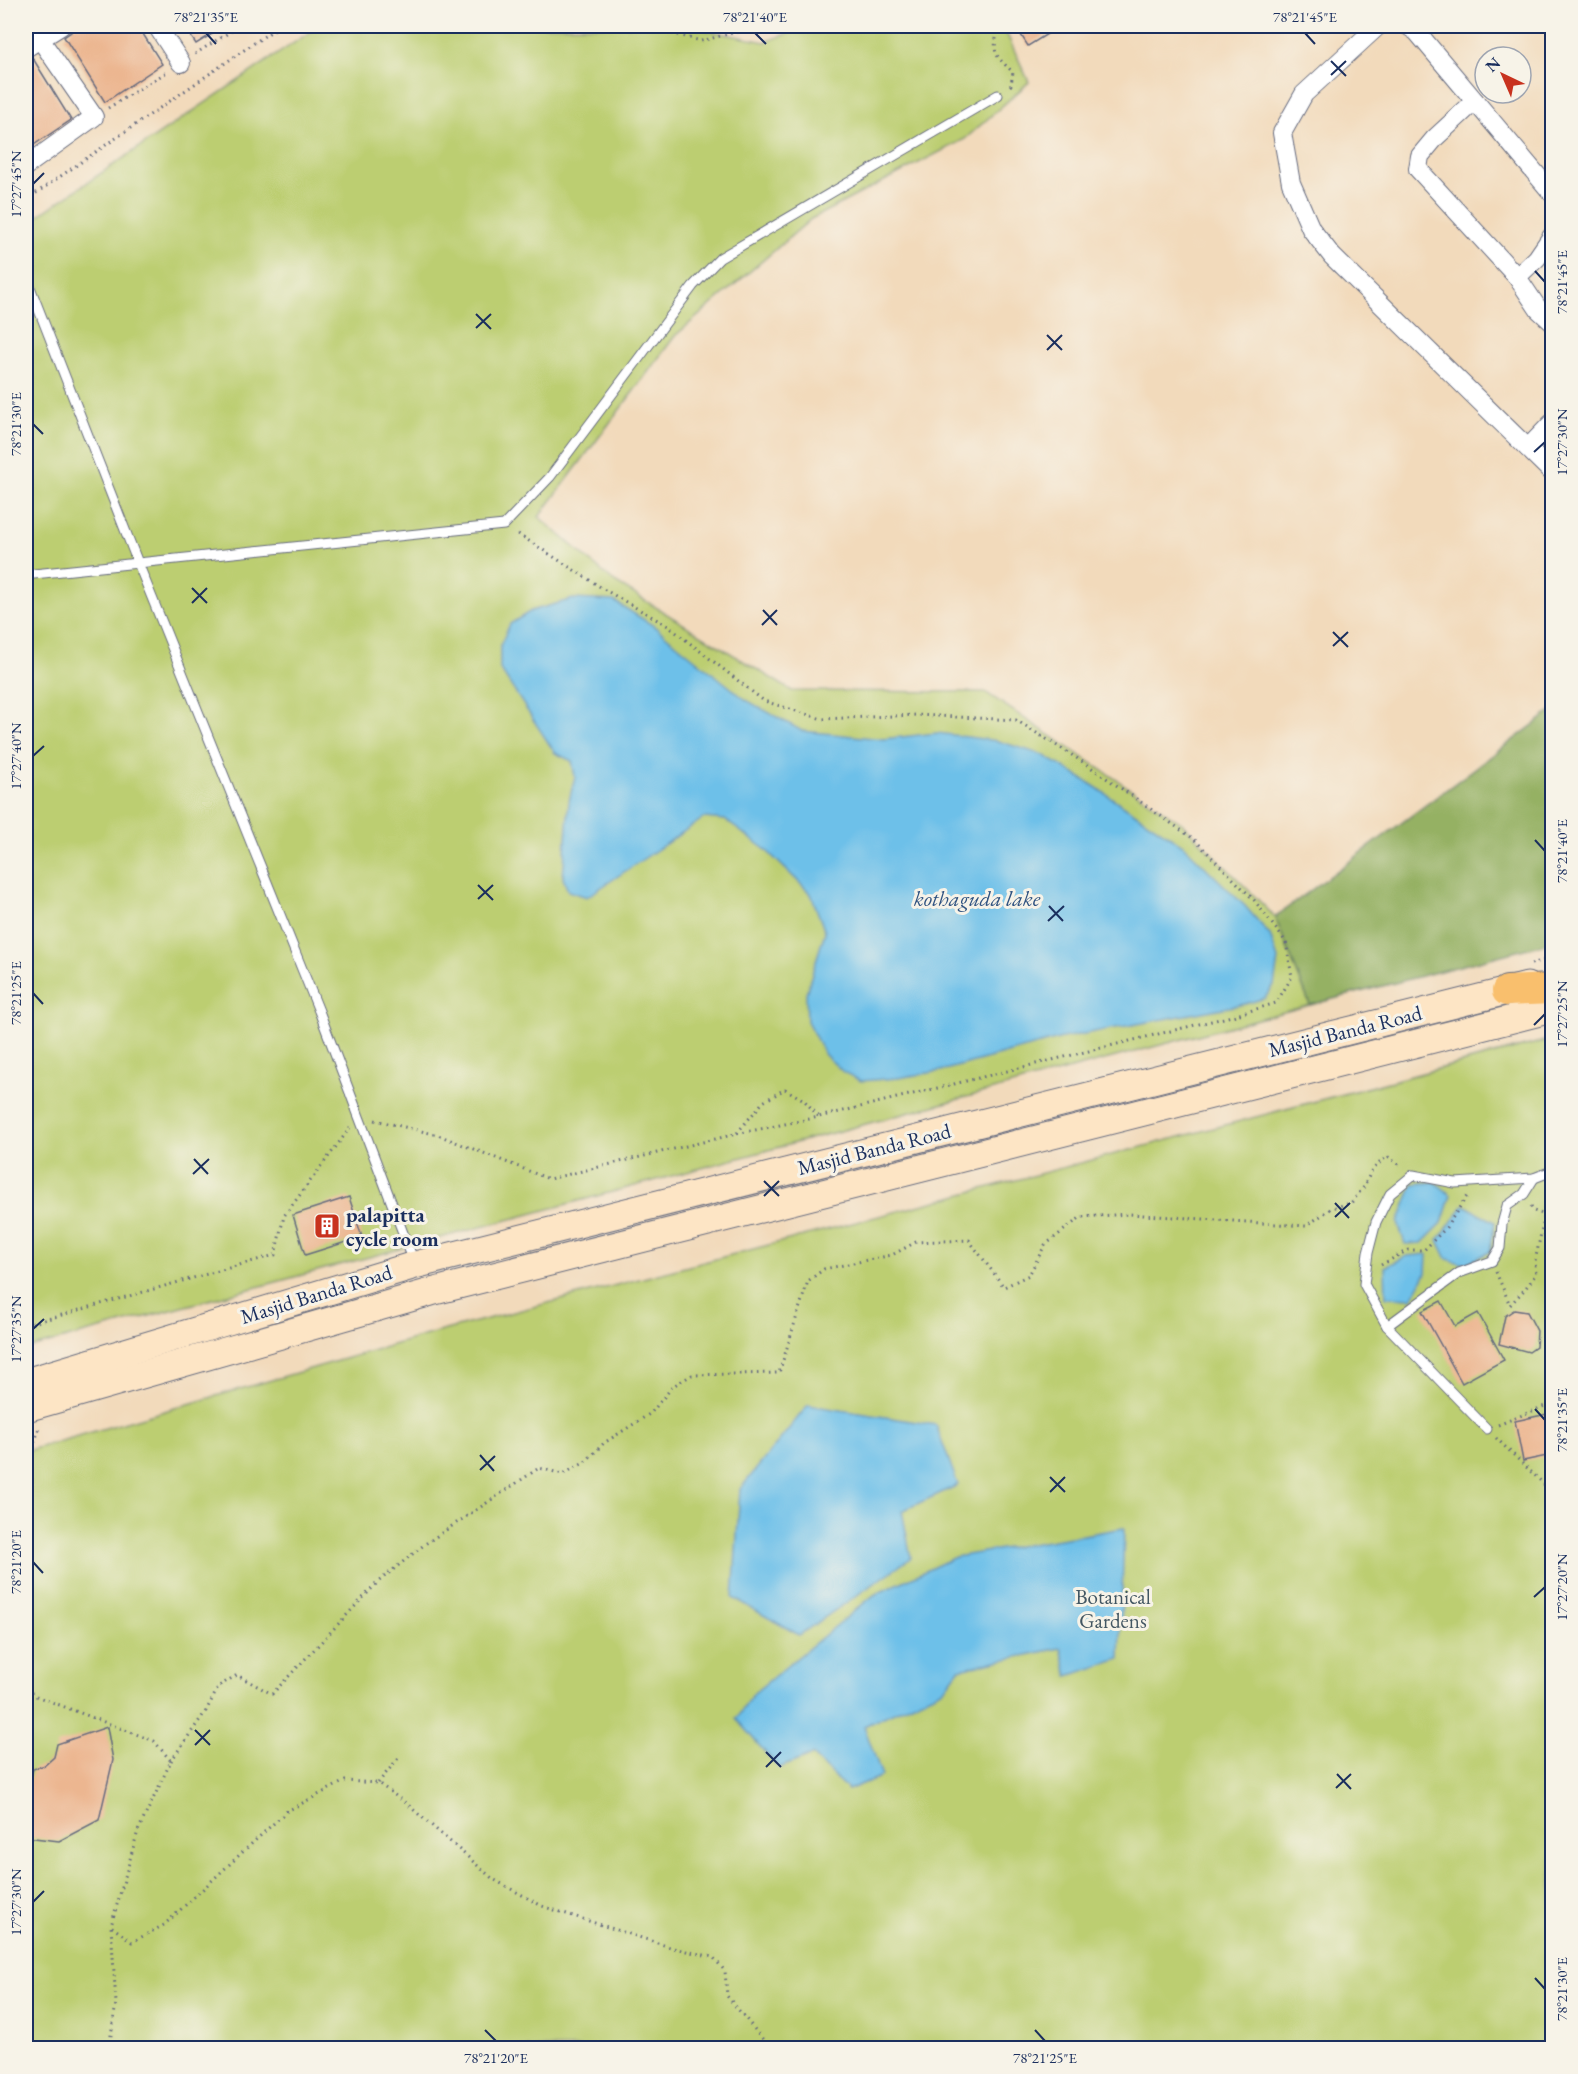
<svg xmlns="http://www.w3.org/2000/svg" width="1578" height="2074" font-family="'EB Garamond',serif">
	<style>
		.green { fill: #bcce71; stroke: #6c7e68; stroke-width: 1.5 }
		.forest { fill: #95b163; stroke: #587060; stroke-width: 1.5 }
		.water { fill: #6dc0e9; stroke: #4478a4; stroke-width: 1.5 }
		.building { fill: #ecb690 }
		.lines { fill: none; stroke-linecap: round; stroke-linejoin: round }
		.lane-casing { stroke: #666b7f; stroke-width: 11 }
		.street-casing { stroke: #666b7f; stroke-width: 20 }
		.secondary-casing { stroke: #666b7f; stroke-width: 29 }
		.primary-casing { stroke: #666b7f; stroke-width: 32 }
		.path { stroke: #666b7f; stroke-width: 3; stroke-dasharray: 1.5 4.5; stroke-linecap: butt }
		.lane { stroke: #fff; stroke-width: 9 }
		.street { stroke: #fff; stroke-width: 18 }
		.secondary { stroke: #fde5c5; stroke-width: 27 }
		.primary { stroke: #f9bf6d; stroke-width: 30 }
		.ticks { fill: none; stroke: #1b2f5e; stroke-width: 2 }
		.labels { text-anchor: middle; dominant-baseline: central; stroke-width: 6; stroke-linejoin: round; paint-order: stroke }
		.street-label { font-size: 21px; fill: #1b2f5e; stroke: #f7f3e8 }
		.poi-label { font-size: 21px; font-weight: bold; fill: #1b2f5e; stroke: #f7f3e8; text-anchor: start }
		.park-label { font-size: 21px; fill: #435763; stroke: #f7f3e8 }
		.water-label { font-size: 22px; font-style: italic; fill: #305381; stroke: #f7f3e8 }
		.neatline { fill: none; stroke: #1b2f5e; stroke-width: 2 }
		.ticks-label { font-size: 15px; text-anchor: middle; fill: #1b2f5e }
	</style>
	<rect width="100%" height="100%" fill="#f7f3e8"/>
	<filter id="ink" filterUnits="userSpaceOnUse"><feTurbulence type="fractalNoise" baseFrequency=".0167" numOctaves="2"/><feDisplacementMap in="SourceGraphic" scale="12" xChannelSelector="R" yChannelSelector="G"/><feConvolveMatrix kernelMatrix="1 2 1 2 8 2 1 2 1" color-interpolation-filters="sRGB"/></filter>
	<filter id="wash" filterUnits="userSpaceOnUse"><feTurbulence type="fractalNoise" baseFrequency=".008" numOctaves="4" result="noise"/><feDisplacementMap in="SourceGraphic" scale="24" xChannelSelector="R" yChannelSelector="G"/><feGaussianBlur stdDeviation="1.35" result="paint"/><feColorMatrix in="noise" values="0 0 0 0 0 0 0 0 0 0 0 0 0 0 0 0 0 1.4 0 .05"/><feComposite in="paint" operator="in"/></filter>
	<g filter="url(#wash)">
		<rect width="100%" height="100%" fill="#f2dabb"/>
		<g class="green">
			<path d="M319,26H686L765,42L807,26H1003L1029,82L965,139L811,219L675,336L539,517L613,581L792,691L985,692L1183,824L1275,917L1310,1005L26,1349V224Z"/>
			<path d="M1552,1039V2048H26V1451L434,1333Z"/>
		</g>
		<path class="forest" d="M1552,711V942L1310,1005L1275,917Z"/>
		<g class="water">
			<path d="M573,599L614,601L654,626L746,700L802,731L883,739L937,733L998,741L1043,755L1094,786L1183,845L1245,906L1270,935L1278,959L1274,985L1265,998L1245,1004L1062,1038L941,1071L898,1078L861,1081L843,1072L825,1055L807,1021L806,993L825,932L811,894L766,850L725,820L704,818L587,897L568,891L563,878L569,801L575,777L572,761L555,753L500,669V646L510,624L531,611Z"/>
			<path d="M1435,1182L1451,1195L1442,1223L1422,1243L1405,1244L1398,1223L1413,1184Z"/>
			<path d="M1464,1205L1495,1222L1490,1252L1464,1264L1447,1259L1438,1240Z"/>
			<path d="M1427,1254L1426,1273L1412,1298L1386,1297L1385,1267L1407,1256Z"/>
			<path d="M808,1405L936,1425L958,1485L902,1511L911,1558L799,1635L733,1598L740,1489Z"/>
			<path d="M1124,1528L1120,1659L1068,1676L1061,1648L959,1669L944,1689L864,1726L882,1776L848,1790L812,1755L779,1768L736,1719L754,1693L874,1595L955,1557Z"/>
		</g>
		<g id="blocks">
			<g class="building">
				<path d="M72,26H138L162,64L105,102L64,37L71,32Z"/>
				<path d="M184,26H225L196,44Z"/>
				<path d="M1035,26H1060L1028,46L1021,35Z"/>
				<path d="M32,57L71,120L26,150V59Z"/>
				<path d="M349,1197L362,1237L305,1255L293,1215Z"/>
				<path d="M1441,1301L1455,1326L1478,1313L1504,1360L1462,1383L1422,1311Z"/>
				<path d="M1514,1310L1527,1312L1537,1331L1536,1347L1529,1352L1499,1344L1505,1316Z"/>
				<path d="M1552,1413V1455L1523,1461L1515,1421Z"/>
				<path d="M107,1727L113,1760L99,1820L59,1841L26,1837V1795L33,1769L45,1765L54,1757L57,1744Z"/>
			</g>
		</g>
	</g>
	<g filter="url(#ink)">
		<use href="#blocks" fill-opacity="0" stroke="#666b7f" stroke-width="1.5"/>
		<g class="lines">
			<defs>
				<g id="lane">
					<path d="M26,277L138,563L504,525L550,477L693,286L720,258L998,95"/>
					<path d="M34,574L138,563L319,1011L414,1262"/>
					<path d="M1387,1326L1459,1273L1492,1261L1500,1248L1502,1224L1507,1206L1524,1194L1534,1178"/>
					<path d="M1487,1429L1387,1326L1364,1284L1368,1253L1376,1222L1390,1194L1413,1175L1455,1183L1534,1178L1552,1171"/>
				</g>
				<g id="street">
					<path d="M157,26L181,63"/>
					<path d="M1378,26L1304,94L1282,133L1291,183L1311,229L1332,256L1552,472"/>
					<path d="M1408,26L1417,32L1552,193"/>
					<path d="M26,48L61,26"/>
					<path d="M1475,101L1435,138L1420,156L1418,169L1517,277"/>
					<path d="M26,166L94,117L31,26"/>
					<path d="M1552,236L1537,258L1517,277L1539,310L1552,322"/>
					<path d="M1528,448L1552,423"/>
				</g>
				<g id="secondary">
					<path d="M26,1382L415,1265L1527,986"/>
					<path d="M26,1408L431,1292L1552,1009"/>
				</g>
				<path id="primary" d="M1507,991L1552,989"/>
			</defs>
			<use href="#lane" class="lane-casing"/>
			<use href="#street" class="street-casing"/>
			<use href="#secondary" class="secondary-casing"/>
			<use href="#primary" class="primary-casing"/>
			<g class="path">
				<path d="M643,26L701,41L748,29L755,26"/>
				<path d="M998,26C994,53 991,52 1013,72L1011,85L1009,87"/>
				<path d="M195,54L239,26"/>
				<path d="M108,108L167,72"/>
				<path d="M26,200L279,26"/>
				<path d="M1531,964L1552,958"/>
				<path d="M375,1120L438,1135L549,1179L736,1134L819,1117L1236,1015L1276,1003L1292,977L1286,942L1254,900L1194,839L1086,764L1016,720L917,715L822,719L764,701L668,626L605,590L515,532"/>
				<path d="M737,1133L763,1102L785,1089L804,1100L819,1117"/>
				<path d="M1548,1159L1549,1125H1552"/>
				<path d="M1531,1206L1534,1211L1545,1215L1552,1211"/>
				<path d="M1381,1265L1408,1250H1424L1445,1229L1467,1196"/>
				<path d="M1496,1272L1510,1305L1525,1289L1536,1274L1535,1261L1545,1215"/>
				<path d="M26,1325L275,1255L284,1216L350,1128"/>
				<path d="M1498,1425L1552,1403"/>
				<path d="M1496,1438L1552,1492"/>
				<path d="M26,1477L39,1427"/>
				<path d="M26,1689L36,1696L154,1741L171,1761L138,1831L111,1926L132,1942L164,1925L287,1811L345,1781L378,1783L407,1804L493,1879L542,1906L673,1948L713,1957L725,1971L727,1996L770,2048"/>
				<path d="M171,1761L206,1711L219,1686L237,1675L272,1694L378,1582L425,1544L539,1468L563,1474L584,1463L604,1443L651,1413L673,1386L692,1375L779,1373L808,1281L824,1269L892,1255L916,1242L969,1240L1004,1287L1029,1275L1045,1245L1081,1217L1129,1214L1306,1226L1332,1208L1351,1203L1363,1188L1372,1170L1387,1156L1402,1167"/>
				<path d="M378,1783L400,1756"/>
				<path d="M109,2048L116,2003L111,1926"/>
			</g>
			<use href="#lane" class="lane"/>
			<use href="#street" class="street"/>
			<use href="#secondary" class="secondary"/>
			<use href="#primary" class="primary"/>
		</g>
	</g>
	<path class="ticks" d="M206,33L216,44M755,33L766,44M1305,33L1315,44M1331,61L1346,76M1331,75L1346,61M33,184L44,173M1535,271L1545,282M476,314L491,329M476,328L491,314M1047,335L1062,350M1047,350L1062,335M33,424L43,434M1534,452L1545,442M192,588L207,603M192,603L207,588M763,610L777,625M762,625L777,610M1333,632L1348,647M1333,646L1348,632M33,756L44,746M1535,840L1545,851M478,885L493,900M478,899L493,885M1049,906L1063,921M1048,921L1064,906M33,993L43,1004M1534,1025L1545,1014M194,1159L208,1174M193,1174L209,1159M764,1181L779,1196M764,1196L779,1181M1335,1203L1349,1218M1335,1217L1350,1203M33,1329L44,1319M1535,1409L1545,1420M480,1455L494,1471M480,1470L495,1456M1050,1477L1065,1492M1050,1492L1065,1477M33,1562L43,1573M1534,1597L1545,1587M195,1730L210,1745M195,1745L210,1730M766,1752L781,1767M766,1767L781,1752M1337,1774L1351,1789M1336,1788L1351,1774M33,1902L44,1891M1535,1978L1545,1989M485,2030L496,2041M1035,2030L1045,2041"/>
	<defs>
		<symbol id="building-square" viewBox="-11 -11 22 22"><rect x="-9" y="-9" width="18" height="18" rx="4" fill="#c8321e" stroke="#f7f3e8"/><path d="M-4-6H4V6H1V3H-1V6H-4ZM-2.5-4.3h1.7v1.8h-1.7ZM.8-4.3h1.7v1.8H.8ZM-2.5-1h1.7V.8h-1.7ZM.8-1h1.7V.8H.8Z" fill="#fff"/></symbol>
	</defs>
	<g fill-rule="evenodd">
		<use href="#building-square" x="312" y="1211" width="30" height="30"/>
	</g>
	<g class="labels">
		<g class="street-label">
			<text transform="translate(1345 1031) rotate(-14)">Masjid Banda Road</text>
			<text transform="translate(874 1149) rotate(-14)">Masjid Banda Road</text>
			<text transform="translate(316 1294) rotate(-17)">Masjid Banda Road</text>
		</g>
		<g class="poi-label">
			<text x="346" y="1214">palapitta<tspan x="346" dy="24">cycle room</tspan></text>
		</g>
		<g class="park-label">
			<text x="1113" y="1596">Botanical<tspan x="1113" dy="24">Gardens</tspan></text>
		</g>
		<g class="water-label">
			<text x="977" y="898">kothaguda lake</text>
		</g>
	</g>
	<rect width="1578" height="2074" fill="none" stroke="#f7f3e8" stroke-width="66"/>
	<g transform="translate(1503 75) rotate(316)"><circle r="28" fill="#f7f3e8" stroke="#9fa5b1" stroke-width="1.5"/>
	<path d="M0-4.5L10 22L0 15L-10 22Z" fill="#c8321e"/>
	<text y="-9" font-size="16" font-weight="bold" text-anchor="middle" fill="#1b2f5e">N</text>
	</g>
	<rect x="33" y="33" width="1512" height="2008" class="neatline"/>
	<g class="ticks-label">
		<text x="206" y="22">78°21'35"E</text>
		<text x="755" y="22">78°21'40"E</text>
		<text x="1305" y="22">78°21'45"E</text>
		<text transform="translate(16 184) rotate(-90)" y="5">17°27'45"N</text>
		<text transform="translate(1562 282) rotate(-90)" y="5">78°21'45"E</text>
		<text transform="translate(16 424) rotate(-90)" y="5">78°21'30"E</text>
		<text transform="translate(1562 442) rotate(-90)" y="5">17°27'30"N</text>
		<text transform="translate(16 756) rotate(-90)" y="5">17°27'40"N</text>
		<text transform="translate(1562 851) rotate(-90)" y="5">78°21'40"E</text>
		<text transform="translate(16 993) rotate(-90)" y="5">78°21'25"E</text>
		<text transform="translate(1562 1014) rotate(-90)" y="5">17°27'25"N</text>
		<text transform="translate(16 1329) rotate(-90)" y="5">17°27'35"N</text>
		<text transform="translate(1562 1420) rotate(-90)" y="5">78°21'35"E</text>
		<text transform="translate(16 1562) rotate(-90)" y="5">78°21'20"E</text>
		<text transform="translate(1562 1587) rotate(-90)" y="5">17°27'20"N</text>
		<text transform="translate(16 1902) rotate(-90)" y="5">17°27'30"N</text>
		<text transform="translate(1562 1989) rotate(-90)" y="5">78°21'30"E</text>
		<text x="496" y="2063">78°21'20"E</text>
		<text x="1045" y="2063">78°21'25"E</text>
	</g>
</svg>
